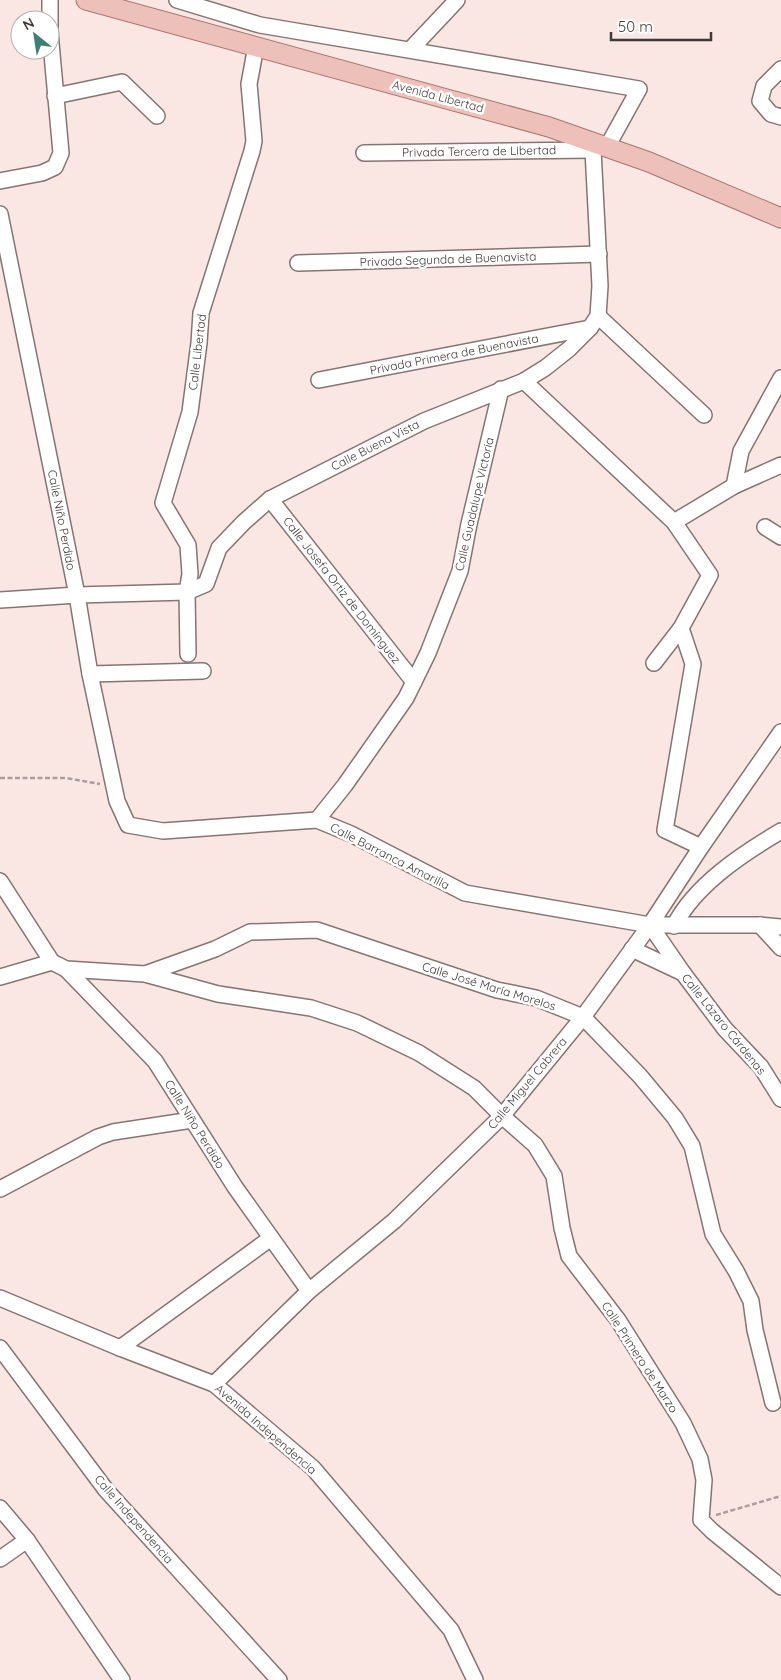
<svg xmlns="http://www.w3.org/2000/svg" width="781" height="1680" font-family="Quicksand,sans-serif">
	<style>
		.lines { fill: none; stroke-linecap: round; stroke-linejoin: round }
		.minor-casing { stroke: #867472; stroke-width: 18 }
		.major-casing { stroke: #a9756e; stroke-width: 21 }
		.path { stroke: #ab9d9a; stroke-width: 2.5; stroke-dasharray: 5 2.5; stroke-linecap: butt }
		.minor { stroke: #fff; stroke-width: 15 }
		.major { stroke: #edc0b9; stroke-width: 19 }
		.labels { text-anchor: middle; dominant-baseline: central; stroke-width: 5; stroke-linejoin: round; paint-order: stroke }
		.street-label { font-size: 12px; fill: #413938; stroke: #fff }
	</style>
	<rect width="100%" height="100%" fill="#fae7e3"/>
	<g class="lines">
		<defs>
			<g id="minor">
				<path d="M177,0L260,25L639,89L607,147"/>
				<path d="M410,50L457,0"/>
				<path d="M781,69L764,86L760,101L771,114L781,117"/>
				<path d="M55,96L122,82L157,116"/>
				<path d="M364,153L593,150"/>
				<path d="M0,181L42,173L55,167L61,153L50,32V0"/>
				<path d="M0,214L77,595L90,674L117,801L128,825L163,831L317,820L351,834L465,893L650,925H760L781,927"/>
				<path d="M298,263L599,254"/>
				<path d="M598,316L704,415"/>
				<path d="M319,380L590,328"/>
				<path d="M524,381L674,522L710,575L681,628L654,663"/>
				<path d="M734,486L781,465"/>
				<path d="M270,499L414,682"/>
				<path d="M674,522L734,486L741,451L781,378"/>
				<path d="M765,527L781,537"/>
				<path d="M0,600L77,595L187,592L206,584L219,548L244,522L270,499L424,421L524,381L545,368L569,349L590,328L598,316L600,286L593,150L595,143"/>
				<path d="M681,628L693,664L665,830L701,847"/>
				<path d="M188,654L187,592L190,574L188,545L163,503L190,412L199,343L201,313L252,151L254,141L249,84L256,46"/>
				<path d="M90,674L203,671"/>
				<path d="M317,820L345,785L406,698L428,653L460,571L469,524L501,389"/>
				<path d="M0,881L52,962L66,969L145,974L218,994L311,1008L357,1023L419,1053L474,1088L502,1116L535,1145L554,1176L562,1228L569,1256L618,1320L683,1423L700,1459L704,1480L701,1520L712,1531L781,1587"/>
				<path d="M650,925L683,973L725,1029L761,1067L781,1099"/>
				<path d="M760,925L781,948"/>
				<path d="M674,926C695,885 742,854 781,831"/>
				<path d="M632,949L683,973"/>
				<path d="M66,969L155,1061L235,1187L309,1291"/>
				<path d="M145,974L215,949L250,932L317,930L497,990L536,998L583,1017L640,1076L675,1118L692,1146L713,1234L736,1271L751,1301L755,1330L773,1403"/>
				<path d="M0,977L52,962"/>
				<path d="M0,1189L98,1137L113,1132L192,1120"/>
				<path d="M0,1298L120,1348L214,1384L313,1468L451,1630L475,1680"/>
				<path d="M0,1348L106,1490L279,1680"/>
				<path d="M120,1348L271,1238"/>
				<path d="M214,1384L309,1291L394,1221L502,1116L583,1017L650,925L701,847L781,732"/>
				<path d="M0,1508L27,1540L122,1680"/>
				<path d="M0,1559L27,1540"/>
			</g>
			<path id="major" d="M86,0L549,127L649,162L781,218"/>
		</defs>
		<use href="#minor" class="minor-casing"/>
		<use href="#major" class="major-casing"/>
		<g class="path">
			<path d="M0,778H66L100,784"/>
			<path d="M716,1515L781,1496"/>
		</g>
		<use href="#minor" class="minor"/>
		<use href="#major" class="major"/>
	</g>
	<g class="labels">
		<g class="street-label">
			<text transform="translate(438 96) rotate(15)">Avenida Libertad</text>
			<text transform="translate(479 151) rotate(-1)">Privada Tercera de Libertad</text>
			<text transform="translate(448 259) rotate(-2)">Privada Segunda de Buenavista</text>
			<text transform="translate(197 352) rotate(-83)">Calle Libertad</text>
			<text transform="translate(454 354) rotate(-11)">Privada Primera de Buenavista</text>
			<text transform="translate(375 445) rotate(-27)">Calle Buena Vista</text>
			<text transform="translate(474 504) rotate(-77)">Calle Guadalupe Victoria</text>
			<text transform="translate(62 520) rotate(79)">Calle Niño Perdido</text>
			<text transform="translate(342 590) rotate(52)">Calle Josefa Ortiz de Domínguez</text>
			<text transform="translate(390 856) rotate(27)">Calle Barranca Amarilla</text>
			<text transform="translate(489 986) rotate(17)">Calle José María Morelos</text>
			<text transform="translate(724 1024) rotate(51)">Calle Lázaro Cárdenas</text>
			<text transform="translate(527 1083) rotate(-50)">Calle Miguel Cabrera</text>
			<text transform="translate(195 1124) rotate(58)">Calle Niño Perdido</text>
			<text transform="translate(640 1357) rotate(57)">Calle Primero de Marzo</text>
			<text transform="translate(266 1429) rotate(41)">Avenida Independencia</text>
			<text transform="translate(134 1519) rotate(49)">Calle Independencia</text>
		</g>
	</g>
	<g transform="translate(35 35) rotate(330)"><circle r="24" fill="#ffffff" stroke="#b3b0af"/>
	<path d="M0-4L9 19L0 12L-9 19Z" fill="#3d8173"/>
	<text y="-8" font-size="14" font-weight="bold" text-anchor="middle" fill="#413938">N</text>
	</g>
	<path d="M611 32v8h100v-8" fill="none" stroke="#413938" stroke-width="2.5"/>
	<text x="618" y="32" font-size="15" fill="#413938" stroke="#ffffff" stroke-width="4" paint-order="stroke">50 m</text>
</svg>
